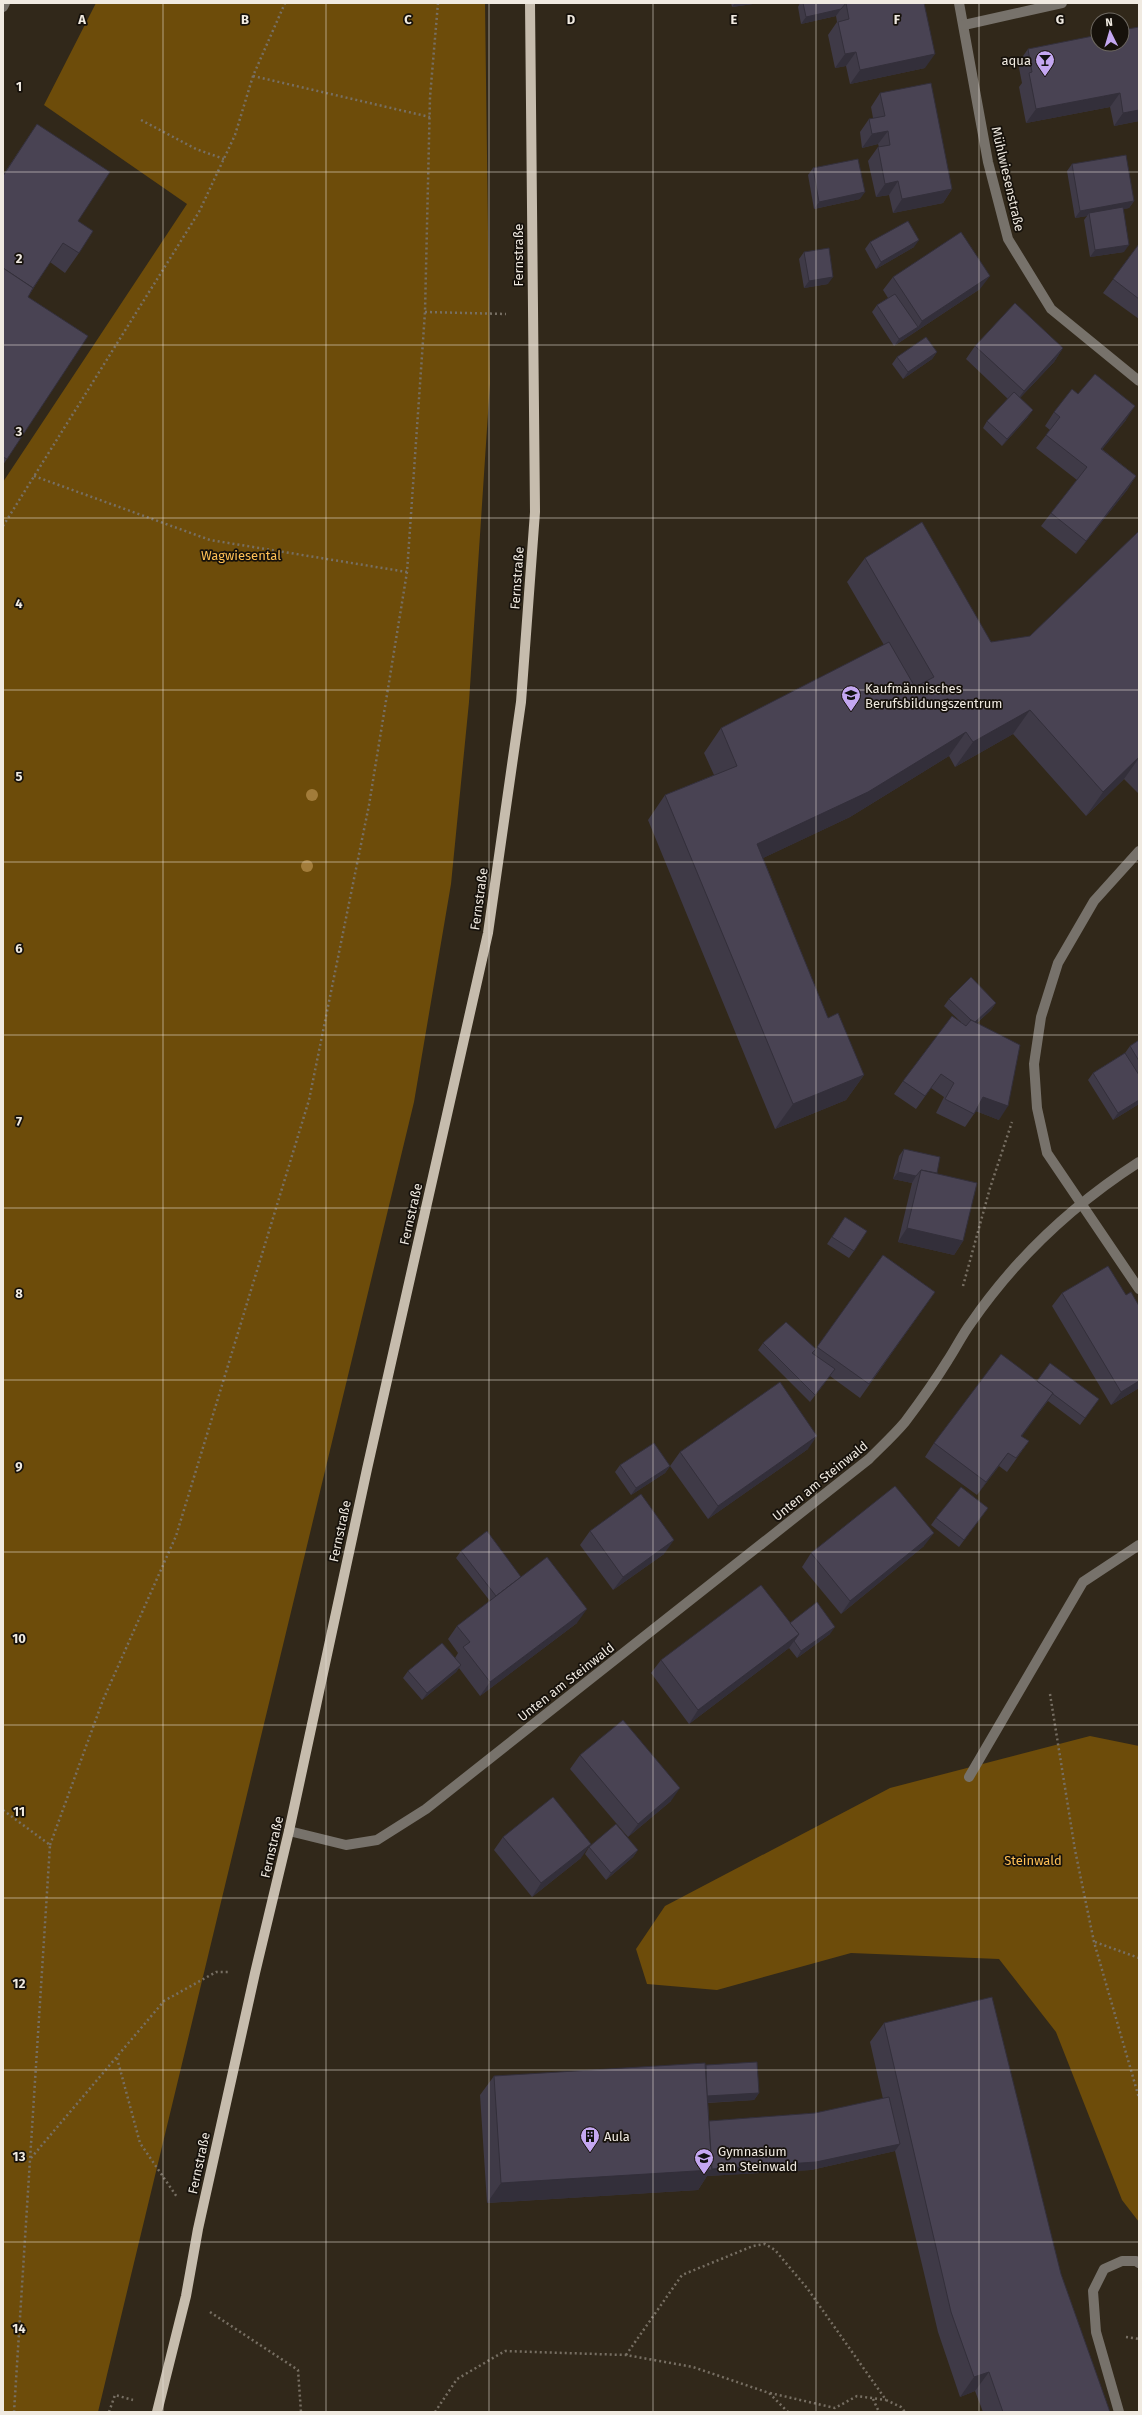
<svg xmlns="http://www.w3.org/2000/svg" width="1142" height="2415" font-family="'Fira Sans',sans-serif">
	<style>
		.green { fill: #6d4c0a }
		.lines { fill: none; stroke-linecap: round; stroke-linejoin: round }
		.path { stroke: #776f63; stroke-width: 2.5; stroke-dasharray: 2 3; stroke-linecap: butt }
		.minor { stroke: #77726b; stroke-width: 10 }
		.major { stroke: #c6bcad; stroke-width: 10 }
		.tree { fill: #a27c3a }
		.wall { fill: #3f3a47 }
		.shaded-wall { fill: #332f3a }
		.building { fill: #494353; stroke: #332f3a }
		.grid { fill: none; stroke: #f0eae1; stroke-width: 1; stroke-opacity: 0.55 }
		.labels { text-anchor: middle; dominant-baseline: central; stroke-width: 3.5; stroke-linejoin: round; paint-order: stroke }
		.poi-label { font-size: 13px; fill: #f0eae1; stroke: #16110b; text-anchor: start }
		.street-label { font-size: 13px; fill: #f0eae1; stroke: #16110b }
		.park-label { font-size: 13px; fill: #ffc055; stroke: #16110b }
		.grid-label { font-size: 13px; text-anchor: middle; font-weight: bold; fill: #f0eae1; stroke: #16110b; stroke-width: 3.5; stroke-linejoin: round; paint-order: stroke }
	</style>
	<rect width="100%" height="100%" fill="#31281a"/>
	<g class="green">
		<path d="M96,3H485L490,383L469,702L451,884L414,1102L98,2412H3V482L187,204L44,105Z"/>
		<path d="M1090,1736L1139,1746V2222L1122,2200L1056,2032L999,1959L851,1953L717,1990L647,1984L636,1949L665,1906L890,1788Z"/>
	</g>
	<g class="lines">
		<g class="path">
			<path d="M253,76L430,117"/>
			<path d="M141,120L196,149L224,159"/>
			<path d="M425,312L506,314"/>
			<path d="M34,476L210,540L407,572"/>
			<path d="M3,526L199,212L235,135L253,76L285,3"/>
			<path d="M963,1286L990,1188L1012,1122"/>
			<path d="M1050,1694L1075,1850L1094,1942L1139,2098"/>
			<path d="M3,1810L50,1845L14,2412"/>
			<path d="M50,1845L103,1700L176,1536L309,1100L369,805L407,572L425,312L430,97L438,3"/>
			<path d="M1095,1942L1139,1958"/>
			<path d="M117,2058L140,2143L177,2197"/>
			<path d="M31,2158L164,2001L216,1972H228"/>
			<path d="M210,2312L298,2370L301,2412"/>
			<path d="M1126,2337L1139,2339"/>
			<path d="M626,2355L682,2275L753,2246L765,2244L775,2250L807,2288L886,2400L901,2407L905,2412"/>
			<path d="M770,2393L835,2408L857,2396L886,2400"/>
			<path d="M873,2399L879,2412"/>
			<path d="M109,2412L115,2395L133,2400"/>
			<path d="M435,2412L457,2379L505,2351L626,2355L693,2367L769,2393L788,2412"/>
		</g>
		<g class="minor">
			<path d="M959,3L988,162L1008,239L1051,309L1139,381"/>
			<path d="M3,7L5,3"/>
			<path d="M964,25L1062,3"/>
			<path d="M1139,851L1094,901L1058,963L1041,1017L1034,1064L1037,1108L1047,1153L1139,1289"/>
			<path d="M969,1777L1083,1582L1139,1545"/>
			<path d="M289,1831L346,1845L377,1840L426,1809L869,1459C881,1447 894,1435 905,1422C920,1402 935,1381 948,1360C956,1348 962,1335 971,1323C1015,1259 1074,1204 1139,1162"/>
			<path d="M1119,2412L1096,2332L1093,2291L1104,2269L1122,2261H1136L1139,2263"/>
		</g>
		<path class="major" d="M157,2412L186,2296L198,2229L255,1973L289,1831L367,1469L488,933L521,702L535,512L530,3"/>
	</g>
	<g class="tree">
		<circle cx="312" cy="795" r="6"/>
		<circle cx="307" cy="866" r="6"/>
	</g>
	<g class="wall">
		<path d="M731,3H760L732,7Z"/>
		<path d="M800,3H924L925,68L850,84L846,66L835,68L828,35L837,22L836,16L801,24L798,7Z"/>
		<path d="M1139,27V121L1114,126L1110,107L1026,123L1019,87L1022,83L1018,63L1028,49Z"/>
		<path d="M880,93L952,189L943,203L893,213L889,195L876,197L868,161L878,147H879L878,144L862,148L860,132L869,119L873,118L871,107Z"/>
		<path d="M37,124L78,221L79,253L65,273L50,262L28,297L88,336L3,465V175Z"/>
		<path d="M1072,164L1134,201L1129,208L1123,209L1124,252L1090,257L1084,220L1087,216L1075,218L1067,171Z"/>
		<path d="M813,168L860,199L814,209L808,175Z"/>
		<path d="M870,242L914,247L876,269L865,249Z"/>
		<path d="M1139,244V319L1103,293Z"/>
		<path d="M804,252L828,284L804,288L799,259Z"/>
		<path d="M893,277L980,289L894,346L872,312L877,305L888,298L883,290Z"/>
		<path d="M975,346L1063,348L1054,362L1020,398L1028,417L1002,446L983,428L987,421L1008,399L966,359Z"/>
		<path d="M937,352L932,359L903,379L892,364L897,357Z"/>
		<path d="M1078,394L1126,420L1102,449L1136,476L1127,490L1076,554L1041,526L1051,513L1077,480L1036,448L1050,430L1045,426L1054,412Z"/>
		<path d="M1139,531V794L1124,779L1086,816L1013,734L955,767L949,756L850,817L763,858L828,1018L864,1075L846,1100L775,1129L648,820L665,795L714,775L704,753L721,728L884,645L847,582L865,558L991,642L1030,636Z"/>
		<path d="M949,999L996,1003L991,1010L977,1023L999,1120L976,1111L965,1127L936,1113L944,1097L931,1088L916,1109L894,1094L903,1081L961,1022L944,1006Z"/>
		<path d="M1139,1040V1104L1113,1120L1088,1080L1093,1073L1125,1053L1130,1046Z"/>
		<path d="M904,1149L937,1173L963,1241L954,1255L898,1242L912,1183L893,1179L899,1156Z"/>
		<path d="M845,1217L854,1251L849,1258L827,1244Z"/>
		<path d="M883,1255L935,1292L860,1398L830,1376L810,1402L758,1350L763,1343L816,1349Z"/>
		<path d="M1062,1293L1139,1388L1111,1405L1052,1306Z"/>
		<path d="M1037,1381L1099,1399L1080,1425L1048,1401L1021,1436L1029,1441L1007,1472L999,1466L977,1495L925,1457L934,1443Z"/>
		<path d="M808,1449L708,1519L670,1466L680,1452Z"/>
		<path d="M620,1465L670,1466L665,1473L631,1495L615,1472Z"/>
		<path d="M988,1508L959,1547L931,1525L936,1518Z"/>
		<path d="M590,1531L664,1554L613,1590L580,1545Z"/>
		<path d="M924,1546L841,1614L802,1567L811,1553Z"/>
		<path d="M461,1551L521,1577L577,1623L480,1696L459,1668L456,1672L422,1700L403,1678L408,1671L455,1658L458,1653L448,1639L457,1626L490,1601L456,1558Z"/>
		<path d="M790,1623L830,1634L797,1658L789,1648L689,1724L651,1673L661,1660Z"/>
		<path d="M580,1755L671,1801L628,1837L570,1769Z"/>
		<path d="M503,1837L581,1858L532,1897L494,1850Z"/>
		<path d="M589,1847L638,1850L633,1857L606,1880L585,1854Z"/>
		<path d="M884,2023L1061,2274L1110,2412H983L975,2391L960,2397L938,2332L895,2151L811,2170L707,2176L698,2190L487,2203L480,2095L494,2076L706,2065L759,2093L754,2100L708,2103L709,2121L815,2113L883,2099L870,2042Z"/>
	</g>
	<g class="shaded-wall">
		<path d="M735,3H760L732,7Z"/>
		<path d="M841,9L836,16L801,24L806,17Z"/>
		<path d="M856,52L846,66L835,68L845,54Z"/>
		<path d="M935,54L925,68L850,84L860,70Z"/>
		<path d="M1120,93L1110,107L1026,123L1036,109Z"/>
		<path d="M1139,110V121L1114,126L1123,113Z"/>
		<path d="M888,131L878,144L862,148L872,134Z"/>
		<path d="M898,181L889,195L876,197L885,184Z"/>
		<path d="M952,189L943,203L893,213L902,199Z"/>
		<path d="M865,192L860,199L814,209L819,202Z"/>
		<path d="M1134,201L1129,208L1089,216V213L1087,216L1075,218L1080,211Z"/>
		<path d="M919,240L914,247L876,269L881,262Z"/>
		<path d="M1129,245L1124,252L1090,257L1095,250Z"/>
		<path d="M990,276L980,289L894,346L899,339L918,327L922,321Z"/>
		<path d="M833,277L828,284L804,288L809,281Z"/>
		<path d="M1063,348L1054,362L1014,404L1024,391Z"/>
		<path d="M937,352L932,359L903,379L908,372Z"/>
		<path d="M1135,406L1126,420L1092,462L1101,449Z"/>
		<path d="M1033,410L1028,417L1002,446L1007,439Z"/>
		<path d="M1136,476L1127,490L1076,554Z"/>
		<path d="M1030,710L1013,734L955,767L973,742Z"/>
		<path d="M966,732L949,756L850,817L740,869L757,844Z"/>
		<path d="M1139,757V758L1124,779L1086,816L1103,792Z"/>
		<path d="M996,1003L991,1010L969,1030L974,1023Z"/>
		<path d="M864,1075L846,1100L775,1129L793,1104Z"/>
		<path d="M983,1097L1008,1106L999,1120L973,1110Z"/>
		<path d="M1139,1100V1104L1113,1120L1118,1113Z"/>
		<path d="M898,1172L916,1176L912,1183L893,1179Z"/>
		<path d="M907,1228L963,1241L954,1255L898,1242Z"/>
		<path d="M1139,1381V1388L1111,1405L1121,1392Z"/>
		<path d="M1053,1393L1044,1406L1012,1450L1021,1436Z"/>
		<path d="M817,1436L808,1449L708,1519L718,1506Z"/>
		<path d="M1008,1453L999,1466L977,1495L986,1482Z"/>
		<path d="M670,1466L665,1473L631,1495L636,1488Z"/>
		<path d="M934,1533L924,1546L841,1614L850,1601Z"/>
		<path d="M674,1540L664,1554L613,1590L623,1577Z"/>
		<path d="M587,1609L577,1623L480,1696L490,1682Z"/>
		<path d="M835,1627L830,1634L797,1658L801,1651Z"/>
		<path d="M799,1634L789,1648L689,1724L698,1710Z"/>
		<path d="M461,1665L456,1672L422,1700L427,1693Z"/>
		<path d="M680,1788L671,1801L628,1837L638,1824Z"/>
		<path d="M591,1844L581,1858L532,1897L541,1883Z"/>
		<path d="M638,1850L633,1857L606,1880L611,1873Z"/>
		<path d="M759,2093L754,2100L700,2103L705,2096Z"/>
		<path d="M900,2144L895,2151L811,2170L707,2176L698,2190L487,2203L501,2183Z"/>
		<path d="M989,2372L975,2391L960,2397L974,2377Z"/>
	</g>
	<g class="building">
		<path d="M803,3H846L841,9L806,17Z"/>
		<path d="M846,3H924L935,54L860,70L856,52L845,54L838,22L849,19Z"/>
		<path d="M1139,27V110L1123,113L1120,93L1036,109L1029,73L1032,72L1028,49L1098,35V44H1122V30Z"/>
		<path d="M931,83L952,189L902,199L898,181L885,184L878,147L890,145L888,131L872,134L869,119L885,116L880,93Z"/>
		<path d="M37,124L110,172L78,221L93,231L79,253L63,243L33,288L3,268V176Z"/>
		<path d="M1126,155L1134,201L1080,211L1072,164Z"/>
		<path d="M858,159L865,192L819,202L813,168Z"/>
		<path d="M1123,207L1129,245L1095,250L1089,213Z"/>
		<path d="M908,221L919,240L881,262L870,242Z"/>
		<path d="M961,232L990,276L922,321L893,277Z"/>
		<path d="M1139,244V299L1113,279Z"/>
		<path d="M829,248L833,277L809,281L804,252Z"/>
		<path d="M3,268L33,288L28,297L88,336L7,459L3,457Z"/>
		<path d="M895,294L918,327L899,339L877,305Z"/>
		<path d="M1015,303L1063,348L1024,391L975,346Z"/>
		<path d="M926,337L937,352L908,372L897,357Z"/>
		<path d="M1095,374L1135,406L1101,449L1136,476L1086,541L1051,513L1087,467L1046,435L1060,417L1054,412L1072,389L1078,394Z"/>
		<path d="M1014,392L1033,410L1007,439L987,421Z"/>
		<path d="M922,522L991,642L1030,636L1139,531V757L1103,792L1030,710L973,742L966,732L868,792L757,844L828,1018L838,1013L864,1075L793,1104L665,795L737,766L721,728L889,642L915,687L934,677L865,558Z"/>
		<path d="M971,977L996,1003L975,1022L971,1020L949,999Z"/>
		<path d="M952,1016L966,1026L971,1020L1020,1045L1008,1106L983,1097L974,1114L945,1099L954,1083L941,1074L925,1096L903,1081Z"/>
		<path d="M1139,1040V1061L1130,1046Z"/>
		<path d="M1125,1053L1139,1075V1100L1118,1113L1093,1073Z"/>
		<path d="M904,1149L940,1157L937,1173L921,1170L916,1176L898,1172Z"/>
		<path d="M921,1170L977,1183L963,1241L907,1228Z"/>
		<path d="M845,1217L867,1231L854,1251L832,1237Z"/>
		<path d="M883,1255L935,1292L869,1384L817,1347Z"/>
		<path d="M1108,1266L1126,1295L1131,1292L1139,1306V1381L1121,1392L1062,1293Z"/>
		<path d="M786,1322L816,1349L812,1353L835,1369L815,1395L763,1343Z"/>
		<path d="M1001,1354L1053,1393L1021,1436L1029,1441L1016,1458L1008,1453L986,1482L934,1443Z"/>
		<path d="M1050,1363L1099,1399L1085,1418L1053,1394V1393L1037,1381Z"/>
		<path d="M780,1382L817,1436L718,1506L680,1452Z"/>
		<path d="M654,1443L670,1466L636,1488L620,1465Z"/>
		<path d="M895,1486L934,1533L850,1601L811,1553Z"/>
		<path d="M961,1487L988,1508L964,1540L936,1518Z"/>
		<path d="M641,1494L674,1540L623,1577L590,1531Z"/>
		<path d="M487,1531L521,1577L496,1596L461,1551Z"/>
		<path d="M547,1557L587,1609L490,1682L463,1647L470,1642L457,1626Z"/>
		<path d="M761,1585L799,1634L698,1710L661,1660Z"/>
		<path d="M817,1602L835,1627L801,1651L794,1641L799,1634L790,1623Z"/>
		<path d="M442,1643L461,1665L427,1693L408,1671Z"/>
		<path d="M623,1720L680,1788L638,1824L580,1755Z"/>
		<path d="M553,1797L591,1844L541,1883L503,1837Z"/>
		<path d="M616,1824L638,1850L611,1873L589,1847Z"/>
		<path d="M992,1997L1061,2274L1110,2412H1003L989,2372L974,2377L951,2312L884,2023Z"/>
		<path d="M757,2062L759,2093L707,2096L706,2065Z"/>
		<path d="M705,2063L712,2170L501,2183L494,2076Z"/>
		<path d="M889,2097L900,2144L816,2162L712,2169L709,2121L815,2113Z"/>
	</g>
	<path class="grid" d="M163,3V2412M326,3V2412M489,3V2412M653,3V2412M816,3V2412M979,3V2412M3,172H1139M3,345H1139M3,518H1139M3,690H1139M3,862H1139M3,1035H1139M3,1208H1139M3,1380H1139M3,1552H1139M3,1725H1139M3,1898H1139M3,2070H1139M3,2242H1139"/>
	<defs>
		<symbol id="bar-pin" viewBox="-11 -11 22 30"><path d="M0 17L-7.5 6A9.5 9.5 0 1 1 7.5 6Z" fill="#c4a7f1" stroke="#16110b"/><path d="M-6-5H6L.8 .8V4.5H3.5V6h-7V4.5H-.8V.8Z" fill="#111"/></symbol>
		<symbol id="school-pin" viewBox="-11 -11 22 30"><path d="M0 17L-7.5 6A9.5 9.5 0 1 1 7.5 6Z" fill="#c4a7f1" stroke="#16110b"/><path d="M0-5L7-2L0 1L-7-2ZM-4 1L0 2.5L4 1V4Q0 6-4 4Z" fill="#111"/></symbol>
		<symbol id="building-pin" viewBox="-11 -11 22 30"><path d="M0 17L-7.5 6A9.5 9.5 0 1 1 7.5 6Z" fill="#c4a7f1" stroke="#16110b"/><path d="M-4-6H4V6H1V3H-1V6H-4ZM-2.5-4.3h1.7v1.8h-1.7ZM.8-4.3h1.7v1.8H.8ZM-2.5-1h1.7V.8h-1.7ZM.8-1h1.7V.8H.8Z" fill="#111"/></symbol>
	</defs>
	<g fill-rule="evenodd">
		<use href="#bar-pin" x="1034" y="49" width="22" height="30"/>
		<use href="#school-pin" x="840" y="684" width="22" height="30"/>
		<use href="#building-pin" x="579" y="2125" width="22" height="30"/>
		<use href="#school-pin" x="693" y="2147" width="22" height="30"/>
	</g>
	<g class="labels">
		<g class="poi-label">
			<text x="1031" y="60" text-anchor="end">aqua</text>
			<text x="865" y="688">Kaufmännisches<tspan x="865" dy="15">Berufsbildungszentrum</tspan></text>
			<text x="604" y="2136">Aula</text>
			<text x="718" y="2151">Gymnasium<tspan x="718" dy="15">am Steinwald</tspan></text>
		</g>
		<g class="street-label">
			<text transform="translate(1008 179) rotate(77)">Mühlwiesenstraße</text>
			<text transform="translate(518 255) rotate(-90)">Fernstraße</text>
			<text transform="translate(517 578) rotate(-86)">Fernstraße</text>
			<text transform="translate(479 899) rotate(-82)">Fernstraße</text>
			<text transform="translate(411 1214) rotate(-77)">Fernstraße</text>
			<text transform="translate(820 1481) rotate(-39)">Unten am Steinwald</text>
			<text transform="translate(340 1531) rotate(-78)">Fernstraße</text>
			<text transform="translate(566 1682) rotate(-38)">Unten am Steinwald</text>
			<text transform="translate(272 1847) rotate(-77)">Fernstraße</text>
			<text transform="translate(199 2163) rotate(-78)">Fernstraße</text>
		</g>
		<g class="park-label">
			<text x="241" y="555">Wagwiesental</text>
			<text x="1033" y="1860">Steinwald</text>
		</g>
	</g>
	<g class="grid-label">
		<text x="82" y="24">A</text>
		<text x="245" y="24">B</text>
		<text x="408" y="24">C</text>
		<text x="571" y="24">D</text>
		<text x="734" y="24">E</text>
		<text x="897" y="24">F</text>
		<text x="1060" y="24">G</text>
		<text x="19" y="91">1</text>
		<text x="19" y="263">2</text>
		<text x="19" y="436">3</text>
		<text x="19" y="608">4</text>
		<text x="19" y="781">5</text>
		<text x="19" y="953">6</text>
		<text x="19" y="1126">7</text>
		<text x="19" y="1298">8</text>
		<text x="19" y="1471">9</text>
		<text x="19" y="1643">10</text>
		<text x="19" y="1816">11</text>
		<text x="19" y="1988">12</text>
		<text x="19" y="2161">13</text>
		<text x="19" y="2333">14</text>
	</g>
	<rect width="1142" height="2415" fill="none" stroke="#f0eae1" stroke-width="8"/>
	<g transform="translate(1110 32) rotate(355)"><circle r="19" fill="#16110b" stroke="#6d6861"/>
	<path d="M0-3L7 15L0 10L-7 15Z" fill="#c4a7f1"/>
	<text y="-6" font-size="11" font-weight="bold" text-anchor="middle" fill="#f0eae1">N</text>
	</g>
</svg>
